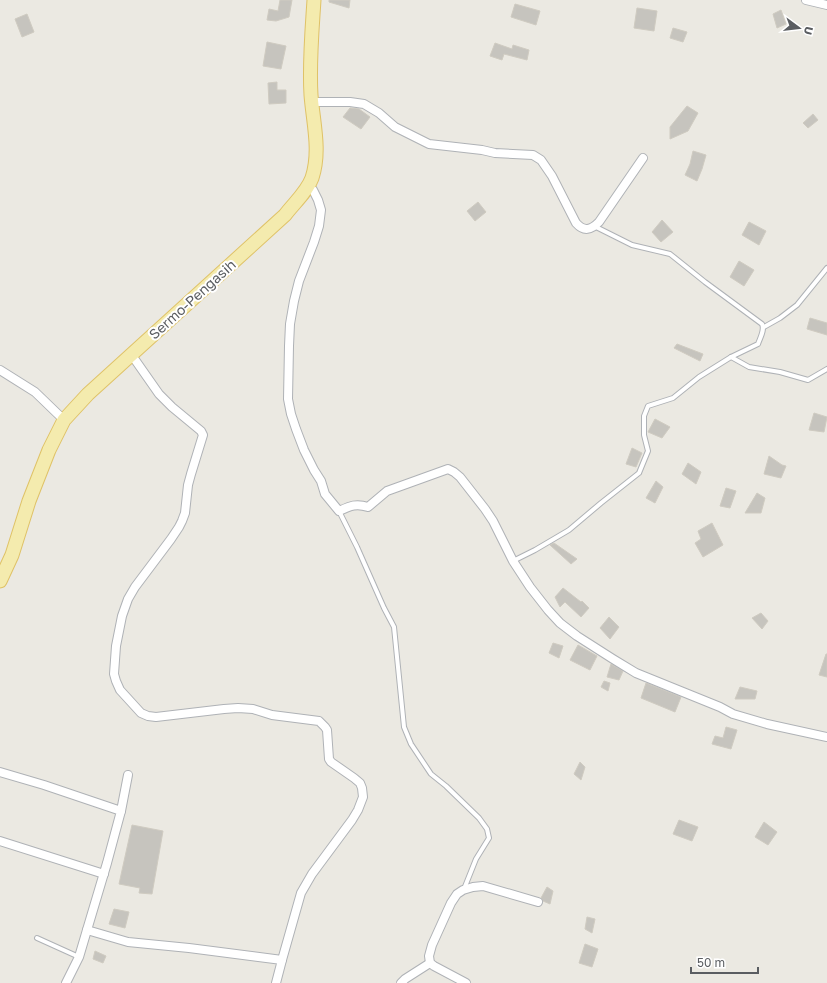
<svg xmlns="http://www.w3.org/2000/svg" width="827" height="983" font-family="'Golos Text',sans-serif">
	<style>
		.building { fill: #c6c4be; stroke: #cfcbc1 }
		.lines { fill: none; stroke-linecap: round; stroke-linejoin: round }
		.service-casing { stroke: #afb2b6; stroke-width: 6 }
		.minor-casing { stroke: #afb2b6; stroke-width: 10 }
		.primary-casing { stroke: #dfc267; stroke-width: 15 }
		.service { stroke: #fff; stroke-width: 4 }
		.minor { stroke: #fff; stroke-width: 8 }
		.primary { stroke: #f4ebae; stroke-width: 13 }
		.labels { text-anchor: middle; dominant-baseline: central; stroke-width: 4; stroke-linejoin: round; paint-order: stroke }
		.street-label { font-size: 14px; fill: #5a5d61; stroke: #fff }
	</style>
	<rect width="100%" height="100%" fill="#ebe9e2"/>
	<g class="building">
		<path d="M280,0H292L289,17L276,21L267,20L269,9L278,11Z"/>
		<path d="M329,0H350L349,8L329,2Z"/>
		<path d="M515,4L540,11L536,25L511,17Z"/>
		<path d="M637,8L657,11L654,31L634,28Z"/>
		<path d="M781,10L786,24L777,28L773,14Z"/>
		<path d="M27,14L34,32L22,37L15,19Z"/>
		<path d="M673,28L687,32L683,42L670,38Z"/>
		<path d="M267,42L286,46L281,69L263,66Z"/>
		<path d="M495,43L512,49L513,45L529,50L527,60L504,54L502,60L490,56Z"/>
		<path d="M277,82V90H286V103L269,104L268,83Z"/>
		<path d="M687,106L698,113L688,131L670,139V127Z"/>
		<path d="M350,108L359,109L370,117L361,129L343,117Z"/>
		<path d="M813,114L818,120L808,128L803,123Z"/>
		<path d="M693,151L706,155L702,169L697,181L685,175L690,164Z"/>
		<path d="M478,202L486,212L475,221L467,211Z"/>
		<path d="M662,220L673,232L661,242L652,232Z"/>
		<path d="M749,222L766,231L759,245L742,235Z"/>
		<path d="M739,261L754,270L744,286L730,277Z"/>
		<path d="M810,318L827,323V335L807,329Z"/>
		<path d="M677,344L703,354L700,361L674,348Z"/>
		<path d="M814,413L827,417L824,432L809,430Z"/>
		<path d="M655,419L670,427L662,438L648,432Z"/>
		<path d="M632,448L642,453L636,467L626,464Z"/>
		<path d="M769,456L782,465L786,466L781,478L764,474Z"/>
		<path d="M688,463L701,472L696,484L682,474Z"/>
		<path d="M656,481L663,487L655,503L646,498Z"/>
		<path d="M726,488L736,491L730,508L720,506Z"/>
		<path d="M757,493L765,498L761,513H745Z"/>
		<path d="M712,523L723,545L703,557L695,543L701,539L698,531Z"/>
		<path d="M554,543L577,559L571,564L550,545Z"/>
		<path d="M563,588L581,602L582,601L589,608L581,617L565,602L560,607L555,597Z"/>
		<path d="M761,613L768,621L762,629L752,618Z"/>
		<path d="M609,617L619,627L610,639L600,628Z"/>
		<path d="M553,643L563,646L559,658L549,653Z"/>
		<path d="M578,645L597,656L590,670L570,660Z"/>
		<path d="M826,654H827V677L819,675Z"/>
		<path d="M611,664L623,671L619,680L607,677Z"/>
		<path d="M604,681L610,683L608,691L601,687Z"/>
		<path d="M646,683L681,697L675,712L641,698Z"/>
		<path d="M740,687L757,691L755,699H735Z"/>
		<path d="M726,727L737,730L731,749L712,744L715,736L723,738Z"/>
		<path d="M580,762L585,767L581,780L574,774Z"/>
		<path d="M679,820L698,827L692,841L673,834Z"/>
		<path d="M764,822L777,832L768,845L755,837Z"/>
		<path d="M132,825L163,831L152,894L139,893L140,888L119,884Z"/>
		<path d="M547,887L553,891L550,904L543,901L541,898Z"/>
		<path d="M114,909L129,912L125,928L109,924Z"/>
		<path d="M587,917L595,919L592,933L585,929Z"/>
		<path d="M585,944L598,949L592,967L579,963Z"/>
		<path d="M95,951L106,956L103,963L93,959Z"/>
	</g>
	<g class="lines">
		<defs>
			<g id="service">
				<path d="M764,327L780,318L797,305L827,268"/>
				<path d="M731,357L749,367L780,372L808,380L827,369"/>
				<path d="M339,511L357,547L384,608L394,627L404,727L411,744L431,774L446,786L479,818L487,829L489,838L476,859L464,889"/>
				<path d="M513,561L535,550L569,530L601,503L639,473L648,451L644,435V416L648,406L673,398L699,377L731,357L758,344C760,338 765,330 762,324L705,282L670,254L632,245L594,226"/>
				<path d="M37,938L79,957"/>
			</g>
			<g id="minor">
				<path d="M806,0L827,5"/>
				<path d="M312,102H350L364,104L379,113L395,127L429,144L482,150L495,153L533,155L541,160L552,176L576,223C584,232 591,230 599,222L643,158"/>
				<path d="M308,186L313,190L318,200L321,210L319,226L314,242L299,281L294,301L290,324L289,346L288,399L291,414L296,429L304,450L314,470L321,481L325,494L339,511C350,506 356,503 368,507L387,491L448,469L454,472L460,477L485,509L493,521L513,561L530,587L548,610L560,623L577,636L613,659L636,673L720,707L733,714L767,724L827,737"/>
				<path d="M131,354L159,394L172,407L201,431L203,435L191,474L188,485L185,513L182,521L179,527L171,539L135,587L128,599L122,616L116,646L114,674L116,681L120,690L141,713L148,716L156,717L224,709L238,708L253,709L272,715L319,721L325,727L327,730L329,759L331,762L354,778L360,783L362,788L363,797L358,810L352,820L312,874L301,893L282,960"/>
				<path d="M0,370L35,392L64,420"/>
				<path d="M0,772L44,785L121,811L107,863L87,930L79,957L66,983"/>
				<path d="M121,811L128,775"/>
				<path d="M0,841L104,874"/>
				<path d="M87,930L128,942L189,948L282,960L276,983"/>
				<path d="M401,983L405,979L430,963"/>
				<path d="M466,983L434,966L430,963L429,956L432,945L451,903L457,894L463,890L473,887L483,886L538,902"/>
			</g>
			<path id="primary" d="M0,581L12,555L29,501L49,450L64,420L88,394L285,215C294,203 307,192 312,178C321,151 313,122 311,95C309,64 312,31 314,0"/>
		</defs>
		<use href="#service" class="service-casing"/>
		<use href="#minor" class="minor-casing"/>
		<use href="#primary" class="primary-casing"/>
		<use href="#service" class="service"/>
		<use href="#minor" class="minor"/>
		<use href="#primary" class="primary"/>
	</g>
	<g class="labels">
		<g class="street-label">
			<text transform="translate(192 299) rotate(-42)">Sermo-Pengasih</text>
		</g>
	</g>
	<g transform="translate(799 28) rotate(105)" stroke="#ffffff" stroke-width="3" paint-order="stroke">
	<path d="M0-3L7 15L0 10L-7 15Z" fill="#5a5d61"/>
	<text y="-6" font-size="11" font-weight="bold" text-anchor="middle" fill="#5a5d61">U</text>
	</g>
	<path d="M691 967v6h67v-6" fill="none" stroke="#5a5d61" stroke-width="2"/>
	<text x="697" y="967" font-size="12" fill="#5a5d61" stroke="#ffffff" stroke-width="3" paint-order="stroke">50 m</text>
</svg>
